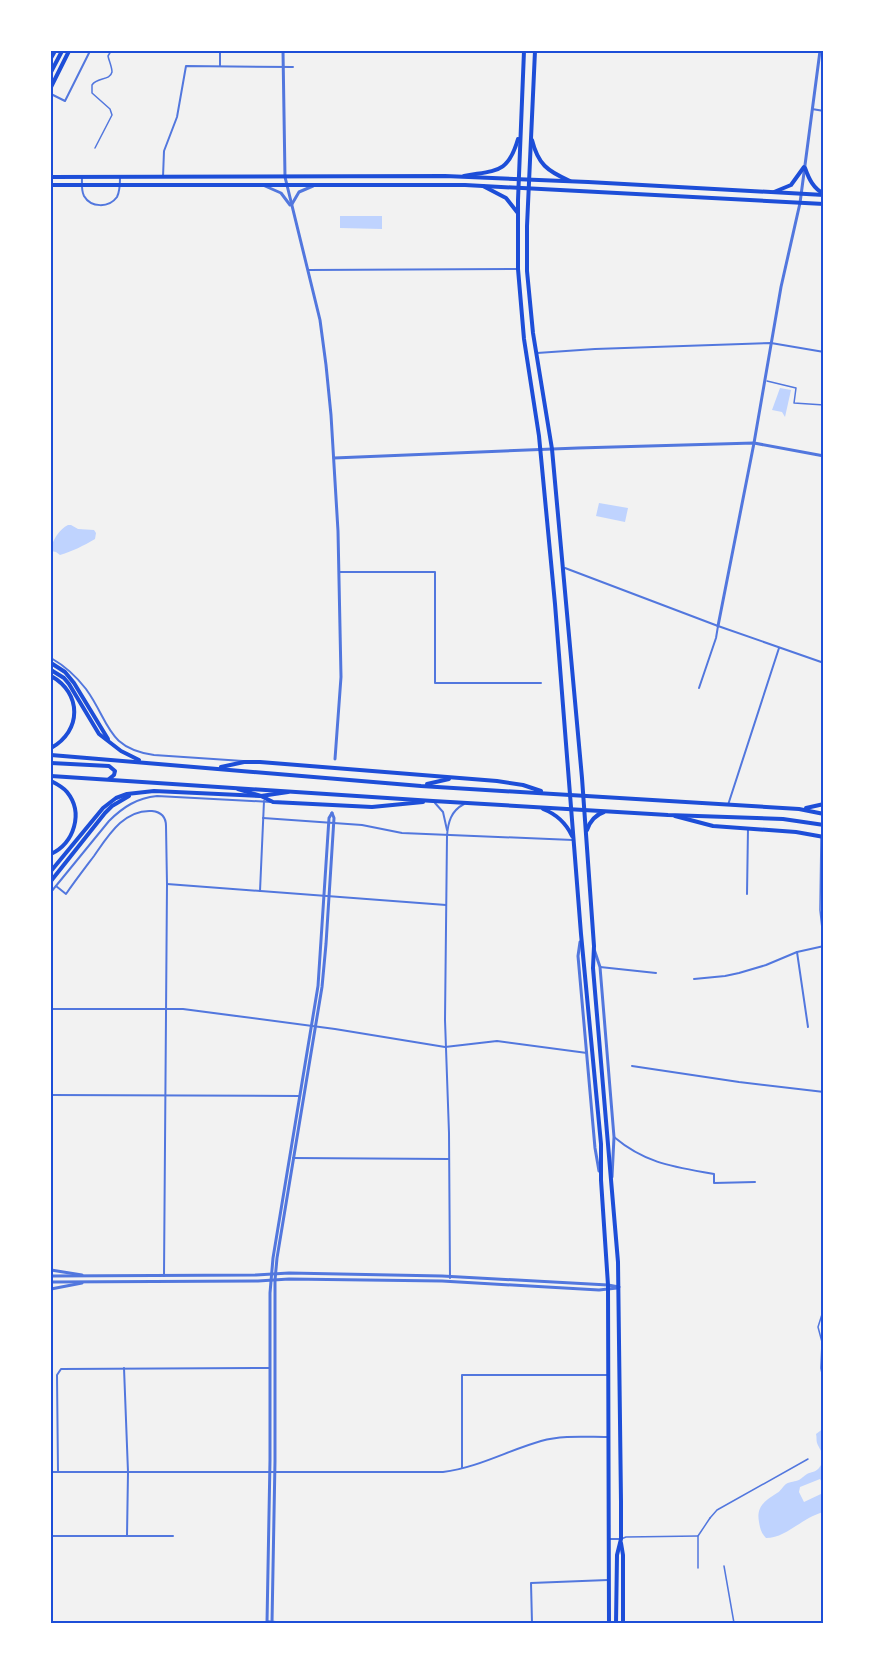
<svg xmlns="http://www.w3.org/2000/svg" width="875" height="1674" font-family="Karla,sans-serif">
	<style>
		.water { fill: #bfd3fe }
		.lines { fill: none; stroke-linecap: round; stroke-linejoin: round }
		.service { stroke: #5277de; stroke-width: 1.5 }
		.pedestrian { stroke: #5277de; stroke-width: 1.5 }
		.minor { stroke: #5277de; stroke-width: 2 }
		.tertiary { stroke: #5277de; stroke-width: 3 }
		.secondary { stroke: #1d4ed8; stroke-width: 4 }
		.primary { stroke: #1d4ed8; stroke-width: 4 }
		.neatline { fill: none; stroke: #1d4ed8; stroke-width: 2 }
	</style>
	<rect width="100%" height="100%" fill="#f2f2f2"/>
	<g class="water">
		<path d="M340,216H382V229L340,228Z"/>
		<path d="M780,388L791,390L785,417L782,412L772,410Z"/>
		<path d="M599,503L628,508L625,522L596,516Z"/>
		<path d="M68,525H71L78,529L94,530L96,533L95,539C83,546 73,551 60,555L56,552L51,551C51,541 60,529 68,525Z"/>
		<path d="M824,1428V1486L820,1479L800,1487L799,1492L804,1502L823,1493L824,1491V1512C802,1517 787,1538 766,1538C761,1533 760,1528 759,1522C756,1506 765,1501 777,1493C781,1491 782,1487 786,1484C791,1481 795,1482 799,1480C802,1478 804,1476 807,1474C811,1472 816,1472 819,1468C828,1457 820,1451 817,1443C816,1440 817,1437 816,1434Z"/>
	</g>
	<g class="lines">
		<g class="service">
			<path d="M824,1308L818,1327L822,1342L821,1368L824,1385"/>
			<path d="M710,1518L717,1510L808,1459"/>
			<path d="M724,1566L734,1623"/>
			<path d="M268,1621L289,1623"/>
		</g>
		<g class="pedestrian">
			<path d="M95,148L112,115L110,109L92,93V85C97,77 110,81 112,72C112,67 109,61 108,56L111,51"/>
			<path d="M767,381L796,388L794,403L824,405"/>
			<path d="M821,837L820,910L823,938"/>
			<path d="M621,1539L626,1537L698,1536"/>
			<path d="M698,1568V1536L710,1518"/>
		</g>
		<g class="minor">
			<path d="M220,51V66"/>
			<path d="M51,94L65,101L90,51"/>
			<path d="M812,109L824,111"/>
			<path d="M82,177C82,183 81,190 84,196C91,208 109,208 117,197C120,191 120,185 120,178"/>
			<path d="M163,177L164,151L177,117L186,66L293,67"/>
			<path d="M308,270L518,269"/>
			<path d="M537,353L595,349L771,343L824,352"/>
			<path d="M565,568L718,626L824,663"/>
			<path d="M340,572H435V683H541"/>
			<path d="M51,658C65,666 76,676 86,689C110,722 106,748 154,755L243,761"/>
			<path d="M699,688L716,638L718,626"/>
			<path d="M435,803L443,812L447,830"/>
			<path d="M728,805L779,648"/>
			<path d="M263,818L362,825L402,833L573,840"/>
			<path d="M167,884L446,905"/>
			<path d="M56,886L66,894C75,881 85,868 94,856C108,836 124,809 152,811C161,812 166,816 166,826L167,884L164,1276"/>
			<path d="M260,891L264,801"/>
			<path d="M51,892L109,821C123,807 137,798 157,796L271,802"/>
			<path d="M747,894L748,828"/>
			<path d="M797,952L808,1027"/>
			<path d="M600,967L656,973"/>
			<path d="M694,979L725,976L739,973L766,965L797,952L824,946"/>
			<path d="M51,1009H183L335,1029L445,1047L497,1041L587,1053"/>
			<path d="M632,1066L739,1082L824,1092"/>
			<path d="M51,1095L300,1096"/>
			<path d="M614,1137C646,1164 675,1167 714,1174V1183L755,1182"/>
			<path d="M293,1158L449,1159"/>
			<path d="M450,1278L449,1133L445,1020L447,836C448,822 451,811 464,804"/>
			<path d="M124,1368L128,1472L127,1536"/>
			<path d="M462,1468V1375H608"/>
			<path d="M51,1472H443C477,1468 509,1450 541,1441C562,1435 585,1437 607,1437"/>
			<path d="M58,1472L57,1375L61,1369L270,1368"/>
			<path d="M51,1536H173"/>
			<path d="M609,1539H621"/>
			<path d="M532,1623L531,1583L608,1580"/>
		</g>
		<g class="tertiary">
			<path d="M283,51L285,177L320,320L326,365L331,415L338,531L341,677L335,759"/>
			<path d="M265,186L281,193L290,205"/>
			<path d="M292,204L299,192L313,186"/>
			<path d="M334,458L578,448L754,443L824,456"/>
			<path d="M718,626L754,443L781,287L800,203L820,51"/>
			<path d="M580,942L578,956L595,1148L599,1171"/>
			<path d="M594,949L600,967L614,1137L612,1177"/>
			<path d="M51,1270L82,1275"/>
			<path d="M51,1276L256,1275L289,1273L442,1276L608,1285L619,1287"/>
			<path d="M51,1282L258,1281L289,1279L442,1281L599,1290L617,1288"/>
			<path d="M51,1289L82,1283"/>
			<path d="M267,1623L270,1460V1293L273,1258L318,986L329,818L332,813"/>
			<path d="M272,1623L275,1461V1280L277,1258L322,987L326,944L334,818L332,813"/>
		</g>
		<g class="secondary">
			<path d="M51,87L69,51"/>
			<path d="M805,168C809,179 813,188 824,194"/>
			<path d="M51,177L445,176L588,182L824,195"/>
			<path d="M51,185H465L824,204"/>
			<path d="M774,192L791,185L804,167"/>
			<path d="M675,816L713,826L796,832L824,837"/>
		</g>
		<g class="primary">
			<path d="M524,51L518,200V269L524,339L539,436L555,604L581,934L601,1144V1180L608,1285L609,1623"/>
			<path d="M535,51L527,226V271L533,333L552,449L582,778L594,946L593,968L618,1262L621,1501V1539L617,1555L616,1623"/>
			<path d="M51,58L55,51"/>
			<path d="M51,72L62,51"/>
			<path d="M532,140C538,164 547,171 570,181"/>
			<path d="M464,176C496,170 508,174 518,139"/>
			<path d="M483,186L506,198L517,212"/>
			<path d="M51,663L65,672L74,683L108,739"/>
			<path d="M51,670L64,678L69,684L99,734L121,751L139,760"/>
			<path d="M51,676C82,693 82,731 51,748"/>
			<path d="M51,755L421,786L799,809L824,814"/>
			<path d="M51,763L109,766L115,771L114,775L109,779"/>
			<path d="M221,767L244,762H260L497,781L523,785L541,791"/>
			<path d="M51,776L433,801L668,815L783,819L824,825"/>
			<path d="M51,781C57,784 63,787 67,792C84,813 74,843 51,854"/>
			<path d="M427,784L449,779"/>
			<path d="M238,789L261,796L273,802L372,807L423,802"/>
			<path d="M806,808L824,804"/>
			<path d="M543,809C556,814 566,823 572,836"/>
			<path d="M587,830C590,821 595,815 604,812"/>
			<path d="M51,871L103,808L116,798L127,794L154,791L261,796L288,792"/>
			<path d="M51,881L105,813L112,806L129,796"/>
			<path d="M621,1543L623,1555V1623"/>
		</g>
	</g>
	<rect width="875" height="1674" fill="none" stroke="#ffffff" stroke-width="105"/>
	<rect x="52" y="52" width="770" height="1570" class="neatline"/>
</svg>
